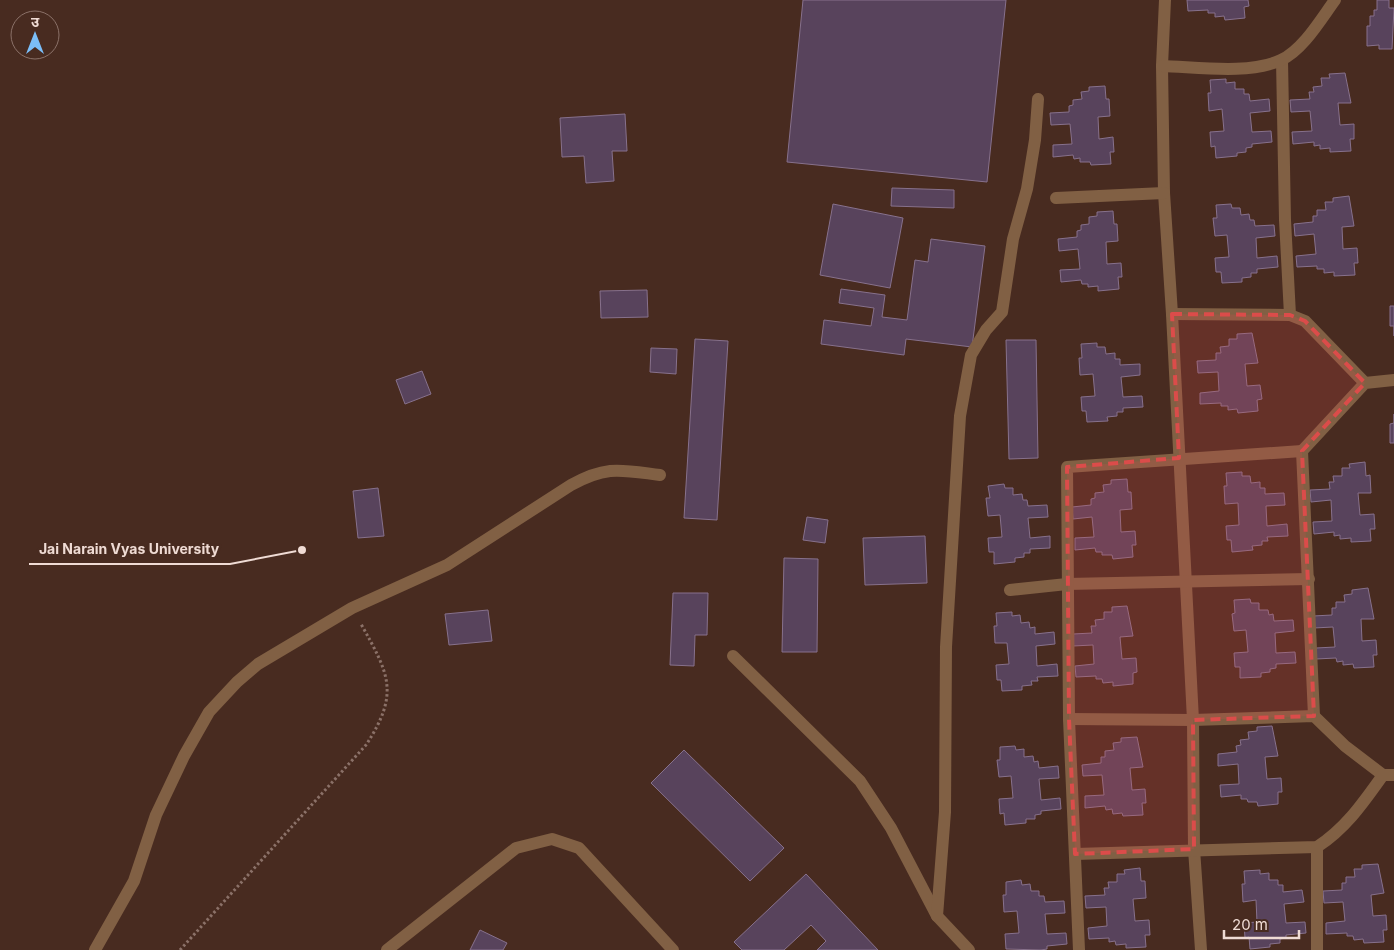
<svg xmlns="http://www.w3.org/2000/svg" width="1394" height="950" font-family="Inter,'Noto Sans Devanagari',sans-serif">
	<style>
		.building { fill: #58435c; stroke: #87718c }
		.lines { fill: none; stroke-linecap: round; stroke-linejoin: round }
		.path { stroke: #8b7168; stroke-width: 3; stroke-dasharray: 2.5 2.5; stroke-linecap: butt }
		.lane { stroke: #816044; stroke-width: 12 }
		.street { stroke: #816044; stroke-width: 12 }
		.marked { fill: #db4c4a; fill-opacity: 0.2; stroke: #db4c4a; stroke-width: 4; stroke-dasharray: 10 6; stroke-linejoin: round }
		.leader { fill: none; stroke: #efdbd4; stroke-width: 2 }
		.callout-dot { fill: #efdbd4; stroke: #482b20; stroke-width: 2 }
		.callout-label { font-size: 14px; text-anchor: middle; font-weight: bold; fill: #efdbd4; stroke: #482b20; stroke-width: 5; stroke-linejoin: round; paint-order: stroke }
	</style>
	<rect width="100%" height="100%" fill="#482b20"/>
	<g class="building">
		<path d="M803,0H1006L987,182L787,162Z"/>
		<path d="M1187,0H1248L1249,6L1244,7L1245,18L1225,20L1224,16L1215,17V13H1208V10L1188,11Z"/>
		<path d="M1377,0H1389V8H1394L1392,49H1379V45L1367,46V26H1370V16H1374V10H1377Z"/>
		<path d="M1345,73L1351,103H1338L1340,125L1354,124V139H1350L1351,151L1330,152V148L1320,149V145L1314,146V142L1293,144L1292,132L1312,131L1310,111L1291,112L1290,100L1310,99L1309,92H1314L1313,87L1322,86L1321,78H1330L1329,74Z"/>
		<path d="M1226,79V83L1235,82V89H1244V94H1249L1250,101L1269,99L1270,111L1250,113L1252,132L1271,131L1272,142L1252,144V147L1246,148V152L1237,153V156L1216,158L1215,146L1211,147L1210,132L1224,131L1222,109L1209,111L1208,93H1211L1210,80Z"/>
		<path d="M1105,86L1106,99H1109L1110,116L1098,117L1099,139L1113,137L1114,152H1110L1111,164L1091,165L1090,162H1080V158L1074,159L1073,155L1053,157V145L1072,144L1070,124L1051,125L1050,113L1069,112V106L1073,105V100L1082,99L1081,92L1089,91V87Z"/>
		<path d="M625,114L627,151H612L614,181L586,183L584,156L562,157L560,118Z"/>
		<path d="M892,188L954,190V208L891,206Z"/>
		<path d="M1349,196L1354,226L1342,227L1343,249L1357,248L1358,263H1354L1355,275L1334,276V272L1324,273V269H1317V266L1297,267L1296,256L1316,254L1314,234L1295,236L1294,224L1313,222V216H1317V210H1326L1325,202H1333V198Z"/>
		<path d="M833,204L903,218L890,288L820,275Z"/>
		<path d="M1231,204L1232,208H1240L1241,215L1249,214L1250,220H1254L1255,226L1274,225L1275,236L1256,238L1257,258L1277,256L1278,267L1257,269V273H1251V277L1242,278V282L1222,283L1221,272H1216L1215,258L1229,257L1227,235L1215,236L1213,218H1217L1216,205Z"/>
		<path d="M1113,211L1114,224H1117L1118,241L1106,242L1107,264L1121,263L1122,277H1118L1119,289L1098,291V286L1088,287V284H1082L1081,280L1061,282L1060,270L1080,269L1078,249L1059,251L1058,239L1077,237V231L1081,230V225L1089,224V217L1097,216V212Z"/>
		<path d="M931,239L985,246L972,347L906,339L904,355L821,344L824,320L871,326L874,308L839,303L841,289L885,295L882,317L907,320L915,260L928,262Z"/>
		<path d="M647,290L648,317L601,318L600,291Z"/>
		<path d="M1390,306H1394V336V326H1390Z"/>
		<path d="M1252,333L1258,363L1245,364L1247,386L1260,385L1262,399L1257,400L1258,411L1238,413L1237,409L1228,410V406H1221V403L1200,404V393L1219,391L1218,372L1198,373L1197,361L1216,360V353H1221L1220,347L1229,346V339H1237V334Z"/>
		<path d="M695,339L728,341L717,520L684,518Z"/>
		<path d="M1006,340H1036L1038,458L1009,459Z"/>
		<path d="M1097,343V347H1105L1106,354L1115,353V359H1120V365L1140,364V375L1121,377L1123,397L1142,396L1143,407L1123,408V412H1117V416L1107,417L1108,421L1087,422L1086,411H1082L1081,397L1095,396L1093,374L1080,375L1079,358H1082L1081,344Z"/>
		<path d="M651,348L677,349L676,374L650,372Z"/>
		<path d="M422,371L431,394L405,404L396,380Z"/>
		<path d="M1394,414V443H1390V424L1394,423Z"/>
		<path d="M1365,462L1366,476L1370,475L1371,493H1358L1360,515L1374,514L1375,529H1370L1371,541L1351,542V538L1340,539V535L1334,536V532L1314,534L1313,522L1332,521L1331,500L1311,502L1310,490L1330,489L1329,482H1334L1333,476H1342V468H1350L1349,464Z"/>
		<path d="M1242,472V476H1250L1251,483L1260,482V488H1265V494L1284,493L1285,505L1266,506L1267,526L1287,524L1288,536L1267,537L1268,541H1262V545L1252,546L1253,550L1232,552L1231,540H1227L1226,526L1239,525L1238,503L1225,504L1224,486H1227L1226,473Z"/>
		<path d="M1127,479L1128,492H1131L1132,509L1120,510L1121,532L1135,531L1136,545H1132L1133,557L1113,559L1112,555H1102V552H1096L1095,548L1075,550V538L1094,537L1092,517L1073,519L1072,507L1091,505V499L1095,498V493L1104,492L1103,485L1111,484V480Z"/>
		<path d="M1004,484L1005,488H1013V495L1022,494L1023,500H1027L1028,506L1047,505L1048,517L1028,518L1030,538L1050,536V548L1030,549V553H1024V557L1015,558V562L994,564V552H989L988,538L1002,537L1000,515L988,516L986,498H990L988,486Z"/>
		<path d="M378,488L384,536L358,538L353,491Z"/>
		<path d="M807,517L828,520L825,543L803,540Z"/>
		<path d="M925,536L927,583L865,585L863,538Z"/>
		<path d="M784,558L818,559L817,652H782Z"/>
		<path d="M1368,588L1374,619H1361L1362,641L1376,640L1377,655H1373L1374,667L1354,668L1353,664L1343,665V661L1337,662L1336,658L1316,659V648L1335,647L1333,627L1314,628L1313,616L1332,615V608H1336V602H1345L1344,595L1352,594V590Z"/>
		<path d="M673,593H708L707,635H695L694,666L670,665Z"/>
		<path d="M1250,599L1251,603H1259V610H1268L1269,615L1273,614L1274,621L1293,620L1294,631L1275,633L1276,653L1295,652L1296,663L1276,664V668L1270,669V672L1261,673V677L1240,678V667H1235L1234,653L1248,652L1246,630L1234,631L1232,614L1235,613L1234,600Z"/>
		<path d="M1127,606L1133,636L1120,637L1122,659L1136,658L1137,672L1133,673V684L1113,686V682L1103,683L1102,679H1096V676L1076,677L1075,666L1094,664L1093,645L1073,646V634L1092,633L1091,626H1096L1095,620L1104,619V612H1112V607Z"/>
		<path d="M488,610L492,641L449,645L445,614Z"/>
		<path d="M1012,612V616L1020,615L1021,623L1029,622L1030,628L1035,627V634L1054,632L1055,644L1036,646L1037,666L1057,664L1058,676L1037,677L1038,681H1031L1032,685L1022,686V690L1002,691L1001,680H997L996,665L1009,664L1007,643H995L994,626H997L996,613Z"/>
		<path d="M1272,726L1278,756L1265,757L1267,779L1281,778L1282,792H1278V804L1258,806L1257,802H1248L1247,799H1241V795L1221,797L1220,785L1239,784L1238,764L1218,766V754L1237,752L1236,746L1241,745L1240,740L1249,739L1248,732L1257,731V727Z"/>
		<path d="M1137,737L1143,767L1130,768L1132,790L1145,789L1146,803H1142L1143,815L1123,816L1122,813L1113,814L1112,809L1106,810L1105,806L1085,808V796L1104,795L1102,775L1083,776L1082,765L1101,763V757H1105V751L1114,750L1113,743L1121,742V738Z"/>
		<path d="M1015,746L1016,750L1024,749V757L1033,756L1034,762L1038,761L1039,768L1058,766L1059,778L1039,779L1041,800L1060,798L1061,809L1041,811V814L1035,815V819H1026V823L1005,825L1004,813L1000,814L999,799L1013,798L1011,776L999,777L997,760H1000V747Z"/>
		<path d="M684,750L784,848L750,881L651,783Z"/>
		<path d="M1378,864L1384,893L1371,895L1373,916L1386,915L1387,930H1383L1384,942L1364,943L1363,939L1354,940L1353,936H1347V933L1326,934V923L1345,921L1343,902L1324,903L1323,891L1342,890V883H1346V877H1355L1354,869H1362V865Z"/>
		<path d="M1140,868L1141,881H1145L1146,898L1133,899L1135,921L1149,920L1150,935H1145L1146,947L1126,948V944L1116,945L1115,941L1109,942V938L1089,939L1088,928L1107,926L1106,907L1086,908L1085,896L1105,895L1104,888H1109L1108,882H1117V874H1125L1124,870Z"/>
		<path d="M1260,870V874L1269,873V880H1278V885H1283V892L1302,890L1304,902L1284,904L1286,923L1305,922L1306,933L1286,935V938L1280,939V943L1270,944V947L1250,949L1249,937L1245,938L1244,923L1257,922L1256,900L1243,902L1242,884H1245L1244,871Z"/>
		<path d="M806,874L878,950H817L826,941L811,925L784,950H742L734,942Z"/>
		<path d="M1021,880L1022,885L1030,884L1031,891H1039V896H1044L1045,902L1064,901L1065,913L1045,914L1047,934L1066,933L1067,944L1047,946V949L1041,950L1006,949L1005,934L1019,933L1017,911L1004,912L1003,895H1006V882Z"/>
		<path d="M480,930L507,943L503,950H470Z"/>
	</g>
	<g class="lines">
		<path class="path" d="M180,950L366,745C400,693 389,674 361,624"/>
		<g class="lane">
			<path d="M95,950L134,881L156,815L184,756L209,712L237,682L258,664L352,608L447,565L571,485C607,465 621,470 660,475"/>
			<path d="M387,950L516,848L552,839L579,848L673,950"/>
		</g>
		<g class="street">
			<path d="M1165,0L1162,66L1164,193L1172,314L1193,720L1194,849L1201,950"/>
			<path d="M1282,60L1285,220L1290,315L1305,321L1365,383"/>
			<path d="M1162,66C1197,67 1249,75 1281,60C1303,50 1321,19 1335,0"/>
			<path d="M1056,198L1164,193"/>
			<path d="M1172,314L1290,315"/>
			<path d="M1010,590L1067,584L1309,579"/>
			<path d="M733,656L860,781L891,828L937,916L969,950"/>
			<path d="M1314,716L1302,451L1365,383L1394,380"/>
			<path d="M1069,719L1193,720L1314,716L1345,746L1383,775"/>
			<path d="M1075,854L1317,847C1346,828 1363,803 1383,775H1394"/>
			<path d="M937,916L945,812L946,647L960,416L971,355L986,330L1002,312L1013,239L1027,189L1035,140L1038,99"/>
			<path d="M1079,950L1069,719L1067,467L1302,451"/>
			<path d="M1317,950V847"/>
		</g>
	</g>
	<path class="marked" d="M1172,314L1290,315L1305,321L1365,383L1302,451L1314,716L1193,720L1194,849L1075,854L1069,719L1067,467L1179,458Z"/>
	<path class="leader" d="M302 550L230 564H29"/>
	<circle class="callout-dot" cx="302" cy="550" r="5"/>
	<g class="callout-label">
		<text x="129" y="554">Jai Narain Vyas University</text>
	</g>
	<g transform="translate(35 35)"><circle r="24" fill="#482b20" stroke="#8b7168"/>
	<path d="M0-4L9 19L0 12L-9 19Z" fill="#7bbef8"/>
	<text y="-8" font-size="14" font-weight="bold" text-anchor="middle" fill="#efdbd4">उ</text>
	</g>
	<path d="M1224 930v8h75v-8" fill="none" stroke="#efdbd4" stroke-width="2.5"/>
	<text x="1232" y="930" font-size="15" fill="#efdbd4" stroke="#482b20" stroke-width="4" paint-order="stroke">20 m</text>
</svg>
